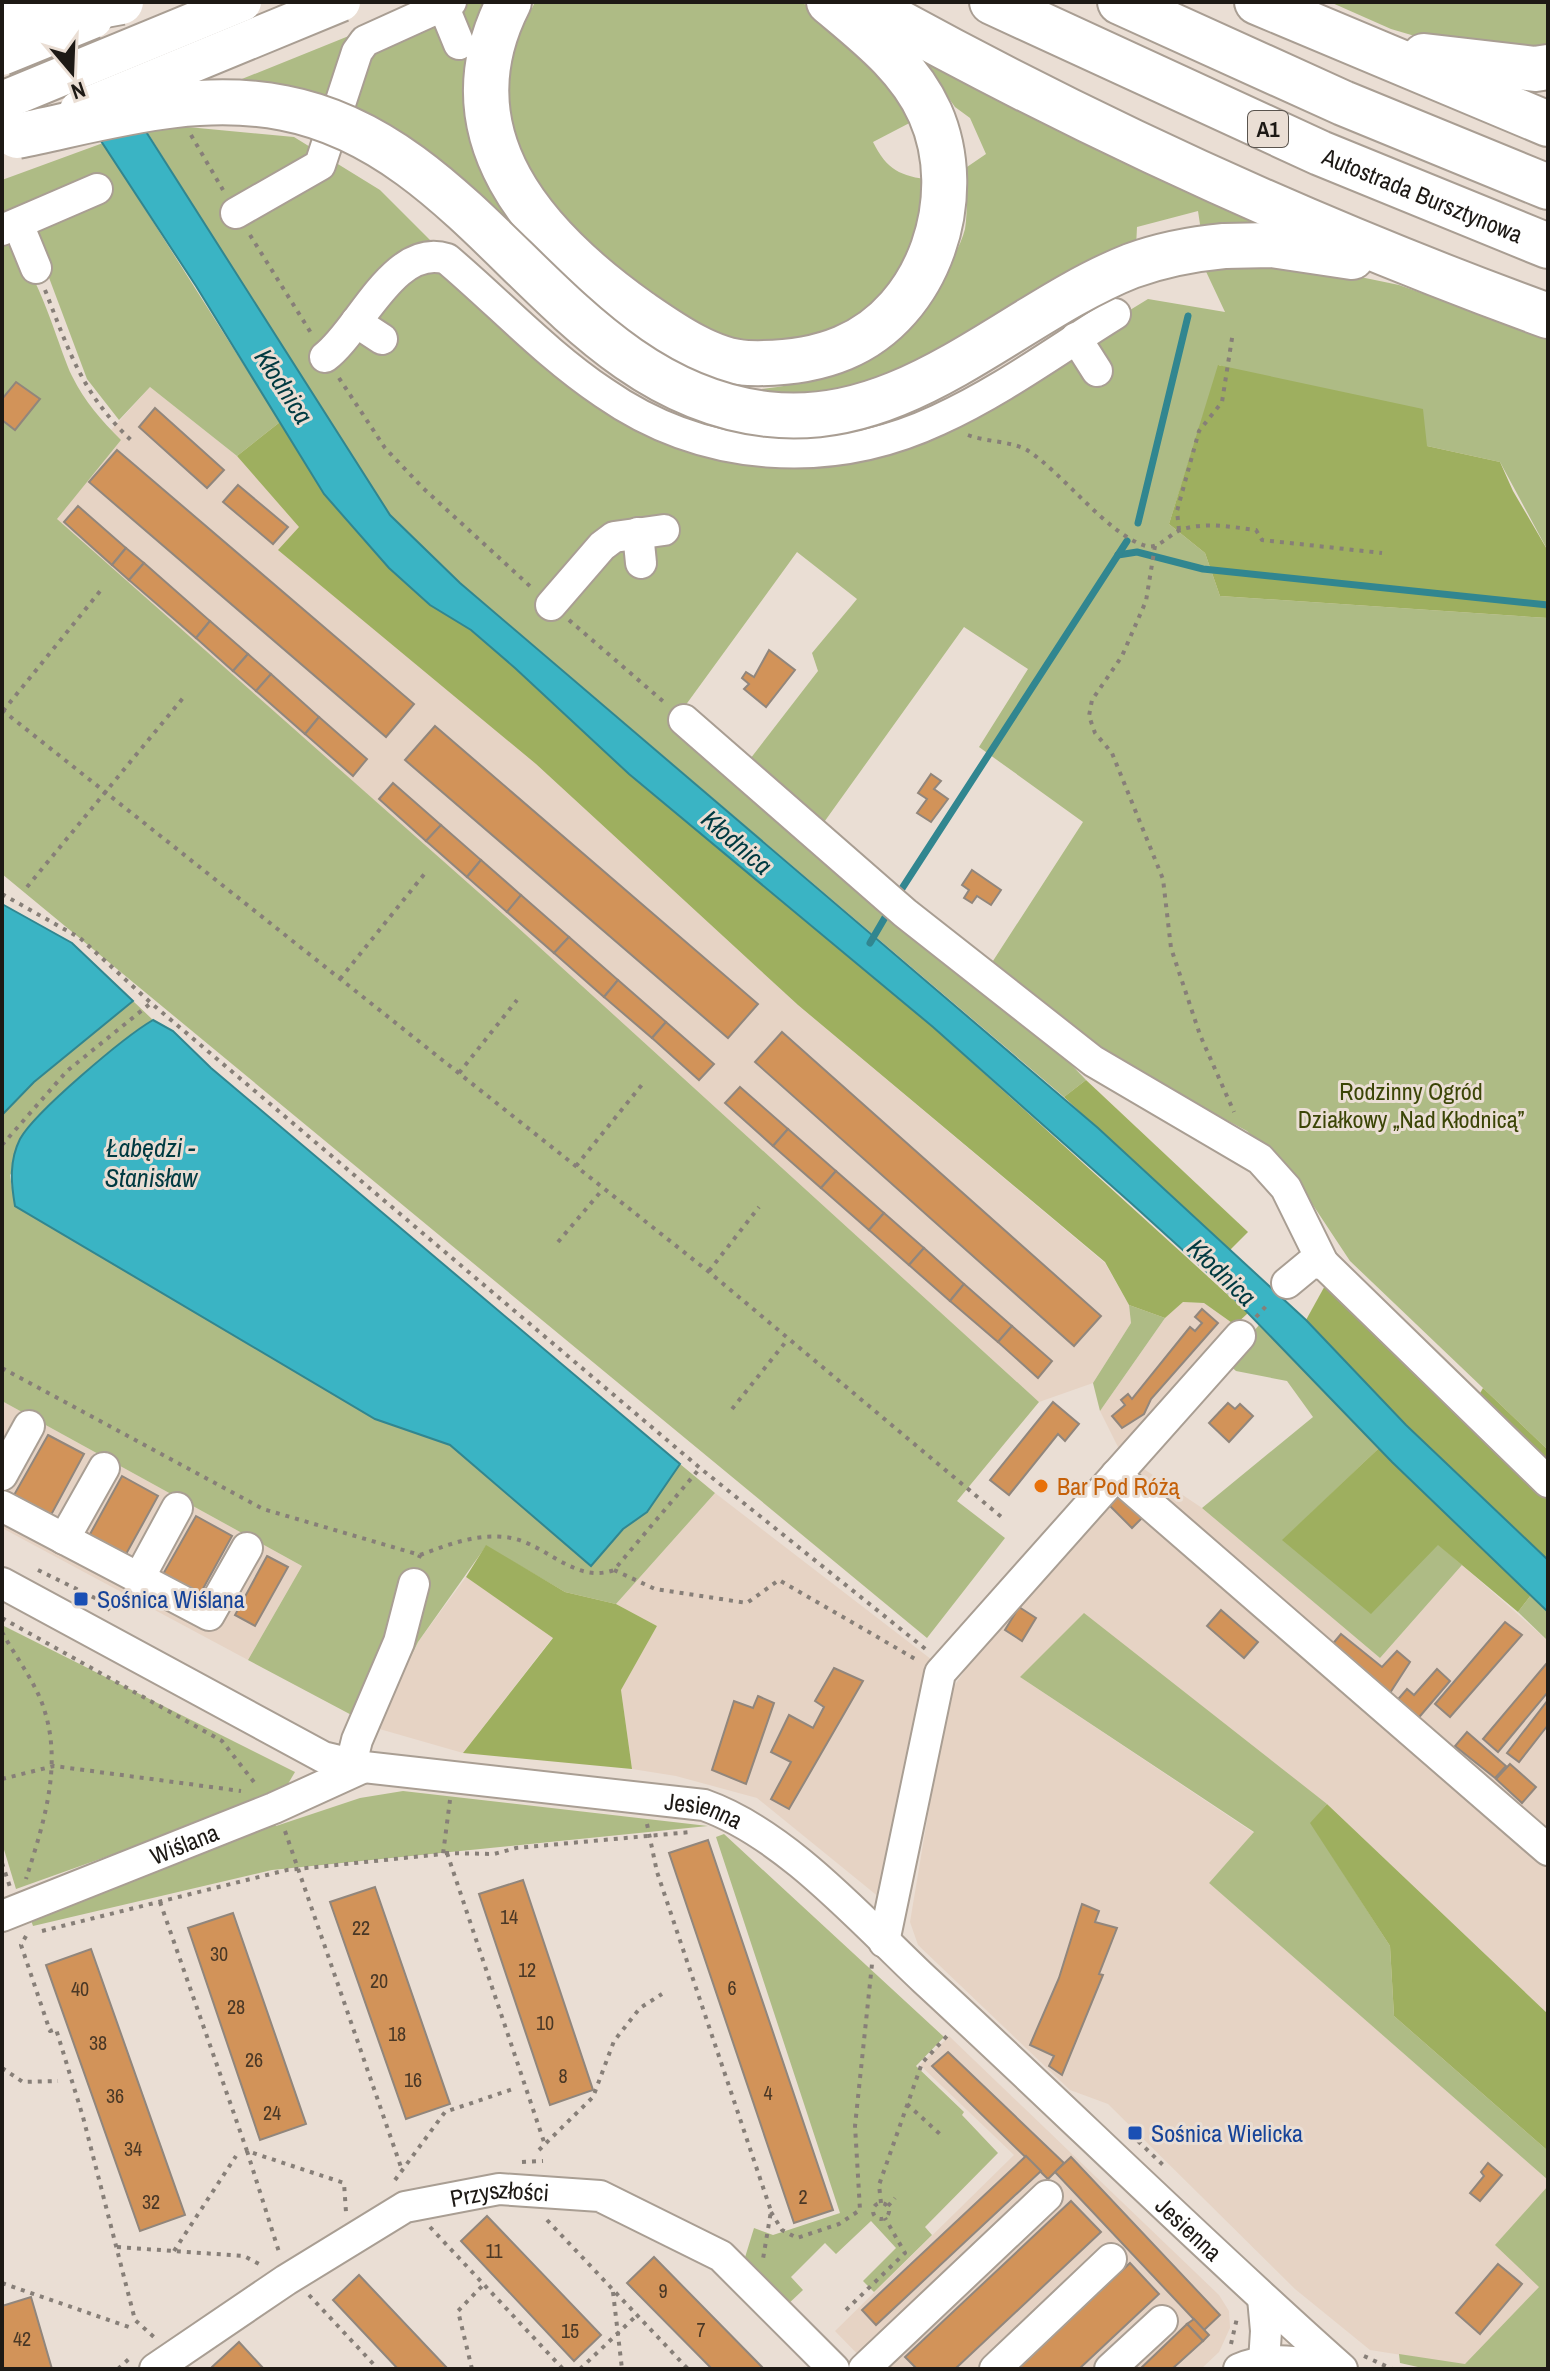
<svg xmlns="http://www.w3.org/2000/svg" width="1550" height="2371" font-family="'Archivo Narrow',sans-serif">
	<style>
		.industrial { fill: #e6d3c4 }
		.green { fill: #aebb85 }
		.forest { fill: #9eaf5f }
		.water { fill: #3ab4c4; stroke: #318690; stroke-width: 2 }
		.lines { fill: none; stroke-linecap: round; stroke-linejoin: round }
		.stream { stroke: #318690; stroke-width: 7 }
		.building { fill: #d29359; stroke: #91867c; stroke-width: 2 }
		.minor-casing { stroke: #a99e93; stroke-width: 34 }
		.highway-casing { stroke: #a99e93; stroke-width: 48 }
		.path { stroke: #877f78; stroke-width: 4; stroke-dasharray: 4 6; stroke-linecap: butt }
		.minor { stroke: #fff; stroke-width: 30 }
		.highway { stroke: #fff; stroke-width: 44 }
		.major-bridge-casing { stroke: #a99e93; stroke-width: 42; stroke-linecap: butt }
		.highway-bridge-casing { stroke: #a99e93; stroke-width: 48; stroke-linecap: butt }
		.major-bridge { stroke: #fff; stroke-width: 38 }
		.highway-bridge { stroke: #fff; stroke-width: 44 }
		.food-dot { fill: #e8710a; stroke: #eaded4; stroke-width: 3 }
		.transit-dot { fill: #1a4fb4; stroke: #eaded4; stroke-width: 3 }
		.labels { text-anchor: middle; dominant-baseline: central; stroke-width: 6; stroke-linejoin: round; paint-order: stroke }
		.number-label { font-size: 20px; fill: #4a3826 }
		.shield { fill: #eaded4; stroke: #5a544e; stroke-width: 2 }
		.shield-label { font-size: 22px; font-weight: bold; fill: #1d1915 }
		.street-label { font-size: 24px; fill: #1d1915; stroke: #eaded4 }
		.park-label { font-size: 24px; fill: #3b4506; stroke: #eaded4 }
		.food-label { font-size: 24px; fill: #c56008; stroke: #eaded4; text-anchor: start }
		.transit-label { font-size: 24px; fill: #164399; stroke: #eaded4; text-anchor: start }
		.water-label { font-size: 26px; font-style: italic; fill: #003a41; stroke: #eaded4 }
	</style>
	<rect width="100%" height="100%" fill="#eaded4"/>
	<g class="industrial">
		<path d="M150,387L237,456L300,527L279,550L536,764L798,1005L1105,1263L1129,1305L1131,1323L1093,1383L1039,1402L503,914L56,519L121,440L111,430Z"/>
		<path d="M1183,1302L1204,1303L1235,1325L1122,1455L1100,1411L1165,1318Z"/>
		<path d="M2,1401L302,1566L248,1660L2,1528Z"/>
		<path d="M1135,1463L1202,1508L1380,1658L1462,1565L1548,1641V1848L1541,1859L1548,1865V2014L1327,1804L1020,1677L1254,1833L1209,1883L1548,2180L1540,2286L1465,2365L1370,2350L1295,2289L1108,2104L1070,2090L918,1945L910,1922L948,1695L989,1635Z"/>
		<path d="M715,1493L936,1663L885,1902L757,1798L676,1776L632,1769L621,1690L657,1626L616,1604Z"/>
		<path d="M466,1577L553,1637L463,1753L376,1728L418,1642Z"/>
		<path d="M949,2036L1219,2295L1229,2311L1230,2328L1219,2352L1201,2369H872L835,2331L1014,2155L920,2065Z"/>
	</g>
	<g class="green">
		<path d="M433,2H494C489,29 469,94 471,118C474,175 508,219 543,260L237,81Z"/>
		<path d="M535,2H801L820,14L921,117L873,142C887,170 900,176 931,180L918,262L859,326L776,354L694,336L537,198L505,122L509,56Z"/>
		<path d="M1330,2H1548V57L1476,54L1391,29Z"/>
		<path d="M921,59L1282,223L1201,231L1198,211L1137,227L1136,247L869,387L764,399L762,389C847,379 911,351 948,269C953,257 962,242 965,229C968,210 966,187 967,167L986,154L970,118L955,107Z"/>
		<path d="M177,126L294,137L380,190L595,405L698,450L802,467L912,444L1148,299L1225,312L1202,263L1288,262L1399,285L1548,338V551L1500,462L1427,446L1219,365L1169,524L1205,553L1220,596L1548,618V1450L1350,1261L1303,1190L1247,1131L1102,1054L991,964L1083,822L979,747L1028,669L964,627L822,825L747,763L818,671L812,653L857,599L797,552L685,706L1038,1030L1086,1080L1064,1097L460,583L390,515L358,470L146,130Z"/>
		<path d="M103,143L280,422L237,456L150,387L119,420L87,379L42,259L2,222V180Z"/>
		<path d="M2,243C33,248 58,348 72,376C85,402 101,420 121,440L57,519L503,914L1039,1402L957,1501L1005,1538L927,1638L2,874Z"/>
		<path d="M133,1001L153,1020L74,1084L10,1175L15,1206L375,1419L450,1445L591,1566L623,1529L647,1512L680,1464L715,1493L616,1604L565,1592L486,1546L418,1642L376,1728L248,1660L302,1566L2,1401V1115L34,1082Z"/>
		<path d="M1129,1305L1165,1318L1100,1411L1093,1383L1131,1323Z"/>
		<path d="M1259,1325L1379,1448L1283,1540L1438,1544L1462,1565L1380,1658L1202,1508L1313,1417L1287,1381L1236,1371L1227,1363Z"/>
		<path d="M1531,1595L1548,1612V1641L1518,1612Z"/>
		<path d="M1084,1613L1327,1804L1311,1823L1390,1946L1394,2016L1548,2151V2180L1209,1883L1254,1832L1020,1677Z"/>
		<path d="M2,1625L295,1772L282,1794L16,1889L2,1843Z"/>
		<path d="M403,1791L708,1826L272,1870L33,1926L29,1914L274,1822L276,1826L360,1798Z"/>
		<path d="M724,1834L944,2037L916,2066L964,2112L962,2115L998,2153L925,2227L932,2235L874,2292L863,2281L896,2248L871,2221L836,2254L825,2243L791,2277L803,2290L786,2306L743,2264L754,2228L773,2235L840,2213L716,1837Z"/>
		<path d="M1548,2186V2369H1427L1400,2363L1399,2354L1465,2364L1539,2287L1495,2245Z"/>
	</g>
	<g class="forest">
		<path d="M1218,365L1423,409L1427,446L1500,462L1513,491L1548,551V618L1220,596L1205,553L1169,524Z"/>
		<path d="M280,422L324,494L389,568L430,605L471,630L515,668L629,774L933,1027L1248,1313L1235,1325L1204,1303L1183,1302L1165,1318L1129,1305L1105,1262L798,1005L536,764L278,550L299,527L237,456Z"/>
		<path d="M1086,1080L1248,1232L1229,1251L1064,1097Z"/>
		<path d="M1327,1282L1548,1498V1560L1406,1425L1306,1320Z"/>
		<path d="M1483,1388L1548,1450V1474L1475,1402Z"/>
		<path d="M1379,1448L1531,1595L1518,1612L1438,1545L1371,1614L1282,1540Z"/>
		<path d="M486,1545L565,1592L616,1604L657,1626L621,1690L632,1769L463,1753L553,1638L466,1577Z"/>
		<path d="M1327,1804L1548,2014V2151L1394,2016L1390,1946L1310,1823Z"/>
	</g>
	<g class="water">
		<path d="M10,2L73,17L390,515L460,583L1098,1128L1306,1320L1406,1425L1548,1560V1612L1392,1462L1218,1282L1132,1204L933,1027L629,774L515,668L471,630L430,605L389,568L324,494L196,286Z"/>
		<path d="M2,904L72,943L133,1001L34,1082L2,1115Z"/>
		<path d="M153,1020L173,1031L211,1068L680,1464L647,1512L623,1529L591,1566L450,1445L375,1419L15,1206C11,1183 9,1161 20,1139C35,1112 124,1037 153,1020Z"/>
	</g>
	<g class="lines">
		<g class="stream">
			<path d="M1138,523L1188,316"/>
			<path d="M1118,555L1137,552L1203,569L1548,605"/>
			<path d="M901,890L1127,541"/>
			<path d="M870,943L887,914"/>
		</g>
	</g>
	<g class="building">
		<path d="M16,382L40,399L15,430L2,420V399Z"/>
		<path d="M155,408L224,470L207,488L139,427Z"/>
		<path d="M117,450L414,704L386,737L89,482Z"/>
		<path d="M238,485L288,527L273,544L223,502Z"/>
		<path d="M78,506L126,548L112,565L64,522Z"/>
		<path d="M126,548L144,563L129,580L112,565Z"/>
		<path d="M144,563L210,621L196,638L129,580Z"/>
		<path d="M210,621L248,654L233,671L196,638Z"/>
		<path d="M769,650L795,670L766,707L744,689L749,684L742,678L746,672L754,677Z"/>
		<path d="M248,654L271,674L256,691L233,671Z"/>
		<path d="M271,674L319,717L305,734L256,691Z"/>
		<path d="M319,717L367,759L353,776L305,734Z"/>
		<path d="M435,726L758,1004L728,1038L405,760Z"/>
		<path d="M931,774L941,781L934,789L948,799L931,822L917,813L927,799L918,793Z"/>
		<path d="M393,783L441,825L426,841L379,799Z"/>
		<path d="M441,825L481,860L467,877L426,841Z"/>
		<path d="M481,860L521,895L507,912L467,877Z"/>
		<path d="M972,870L1001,890L991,905L977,896L972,903L964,898L969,890L962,885Z"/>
		<path d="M521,895L569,937L554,953L507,912Z"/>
		<path d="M569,937L618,980L604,997L554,953Z"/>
		<path d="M618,980L666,1022L652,1038L604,997Z"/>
		<path d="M666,1022L714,1064L699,1080L652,1038Z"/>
		<path d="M782,1032L1101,1316L1074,1346L755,1062Z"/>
		<path d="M740,1087L788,1129L773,1146L725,1103Z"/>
		<path d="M788,1129L836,1171L821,1188L773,1146Z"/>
		<path d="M836,1171L884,1213L869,1230L821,1188Z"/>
		<path d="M884,1213L924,1248L909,1265L869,1230Z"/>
		<path d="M924,1248L964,1284L950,1301L909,1265Z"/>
		<path d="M964,1284L1012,1326L998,1342L950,1301Z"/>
		<path d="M1202,1309L1218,1323L1151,1399L1144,1414L1122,1428L1112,1416L1125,1405L1121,1400L1128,1394L1132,1399L1190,1327L1195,1331L1202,1323L1195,1317Z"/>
		<path d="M1012,1326L1052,1361L1038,1378L998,1342Z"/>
		<path d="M1053,1402L1079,1424L1065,1441L1058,1434L1009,1495L990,1480Z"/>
		<path d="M1228,1403L1235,1409L1240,1404L1253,1416L1229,1442L1209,1423Z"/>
		<path d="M48,1435L84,1454L51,1515L14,1495Z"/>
		<path d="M122,1476L158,1496L125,1556L89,1536Z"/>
		<path d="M1117,1487L1146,1514L1132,1528L1104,1500Z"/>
		<path d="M196,1516L232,1536L199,1596L162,1576Z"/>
		<path d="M267,1556L288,1567L255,1626L235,1615Z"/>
		<path d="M1019,1607L1036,1618L1022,1641L1005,1630Z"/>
		<path d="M1221,1610L1258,1642L1244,1658L1207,1626Z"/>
		<path d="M1505,1622L1522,1635L1450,1717L1435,1704Z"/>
		<path d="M1341,1634L1382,1667L1397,1651L1410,1662L1388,1696L1331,1646Z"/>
		<path d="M1547,1663L1548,1692L1498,1752L1483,1739Z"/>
		<path d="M834,1668L863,1681L789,1809L771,1799L791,1762L771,1752L789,1715L813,1728L824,1707L815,1701Z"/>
		<path d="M1437,1669L1450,1681L1415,1722L1394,1704L1407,1689L1414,1695Z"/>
		<path d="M758,1696L774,1703L746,1784L712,1770L734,1701L753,1708Z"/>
		<path d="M1548,1700V1725L1519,1762L1507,1753Z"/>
		<path d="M1467,1732L1506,1766L1495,1778L1455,1746Z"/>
		<path d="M1510,1764L1536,1787L1522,1803L1496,1779Z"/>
		<path d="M708,1840L833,2210L794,2223L669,1853Z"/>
		<path d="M523,1880L593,2090L550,2105L479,1894Z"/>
		<path d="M375,1887L450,2104L406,2119L330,1902Z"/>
		<path d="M1082,1904L1099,1911L1095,1922L1117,1928L1099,1974L1103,1975L1062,2075L1049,2066L1054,2056L1030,2045L1059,1978Z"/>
		<path d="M233,1913L306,2124L260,2140L188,1928Z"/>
		<path d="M91,1949L185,2215L140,2231L46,1965Z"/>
		<path d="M948,2052L1064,2163L1048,2179L932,2066Z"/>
		<path d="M1026,2156L1041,2171L876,2325L862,2310Z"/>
		<path d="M1071,2157L1220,2315L1204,2330L1055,2172Z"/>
		<path d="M1488,2163L1502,2175L1480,2201L1470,2193L1484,2176L1481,2172Z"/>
		<path d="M1071,2201L1101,2232L955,2369H917L905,2357Z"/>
		<path d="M487,2216L601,2335L574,2361L461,2241Z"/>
		<path d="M654,2257L764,2369H712L627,2283Z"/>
		<path d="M1130,2263L1159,2294L1079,2369H1016Z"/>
		<path d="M1498,2264L1522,2284L1480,2334L1456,2313Z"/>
		<path d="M359,2275L448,2369H398L333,2300Z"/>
		<path d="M31,2297L52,2369H2V2306Z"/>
		<path d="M1194,2319L1209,2335L1203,2341L1187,2324Z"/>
		<path d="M1187,2324L1203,2341L1172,2369H1140Z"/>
		<path d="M239,2342L264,2369H213L212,2367Z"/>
	</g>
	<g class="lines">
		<defs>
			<g id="minor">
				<path d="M443,5L459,44"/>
				<path d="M236,213L320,165L357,52L365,41L451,2"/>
				<path d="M18,224L36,268"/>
				<path d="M2,230L97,189"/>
				<path d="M356,322L382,339"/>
				<path d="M1076,338L1097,371"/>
				<path d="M325,357C360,331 394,242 447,259C499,303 547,355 604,393C703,462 829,471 938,420C1000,392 1057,350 1115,314"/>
				<path d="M638,533L641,563"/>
				<path d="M551,605L602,546L614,537L664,530"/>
				<path d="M684,720L905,913L1093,1061L1260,1159L1286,1188L1323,1263L1548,1482"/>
				<path d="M1287,1283L1310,1264L1323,1263"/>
				<path d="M2,1475L29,1426"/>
				<path d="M1116,1475L1548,1850"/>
				<path d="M2,1506L209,1615L247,1548"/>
				<path d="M64,1539L104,1468"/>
				<path d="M139,1578L177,1508"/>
				<path id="s1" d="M2,1583L323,1757L364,1767L704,1805C786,1834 862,1921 925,1980C1065,2109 1200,2243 1342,2369"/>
				<path d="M351,1764L357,1740L399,1642L414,1584"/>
				<path id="s2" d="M2,1916L274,1808L364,1767"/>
				<path d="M884,1942L940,1673L1240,1336"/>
				<path d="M1263,2298L1266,2331L1264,2362"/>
				<path id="s3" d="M155,2369L286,2280L405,2207L499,2189L600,2196L721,2256L834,2369"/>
				<path d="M864,2369L1047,2196"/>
				<path d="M995,2369L1111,2259"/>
				<path d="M1110,2369L1162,2321"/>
				<path d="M1239,2369C1269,2356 1303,2362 1334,2369"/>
			</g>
			<g id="highway">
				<path d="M509,2C441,135 536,238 640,312C669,332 711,362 748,363C781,364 812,361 843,348C930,312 967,196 930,113C909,66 867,34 829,2"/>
				<path d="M862,2C1081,124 1312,230 1548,316"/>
				<path id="s4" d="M992,2L1320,153L1548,246"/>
				<path d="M1120,2L1343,103L1548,187"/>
				<path d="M1257,2L1548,124"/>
				<path d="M1424,56L1535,69L1548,67"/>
				<path d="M1224,246L1272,245L1352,257"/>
			</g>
		</defs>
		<use href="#minor" class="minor-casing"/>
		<use href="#highway" class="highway-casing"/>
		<g class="path">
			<path d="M191,135L223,190"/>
			<path d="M250,235L311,333"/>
			<path d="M45,290C69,351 82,394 132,441"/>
			<path d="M339,378L385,448L423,488L532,588"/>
			<path d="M968,435C986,442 1011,441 1027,450C1063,473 1108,535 1146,546C1159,550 1171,532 1183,529C1208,522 1231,527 1256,530L1262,540L1382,553"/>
			<path d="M1179,530L1177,511L1199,431L1222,402L1233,332"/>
			<path d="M1155,546L1146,601L1122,656L1092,700L1089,716L1095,733L1112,753L1163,879L1171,948L1200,1035L1234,1112"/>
			<path d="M569,620L665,703"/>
			<path d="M2,710L709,1272L1005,1520"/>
			<path d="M3,711L101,590"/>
			<path d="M27,887L183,698"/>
			<path d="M2,894L80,938L151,1003L700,1468L928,1651"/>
			<path d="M340,979L426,872"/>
			<path d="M459,1073L517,1000"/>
			<path d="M2,1145L67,1071L151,1003"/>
			<path d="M576,1166L645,1081"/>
			<path d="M558,1242L603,1189"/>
			<path d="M709,1271L759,1207"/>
			<path d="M1256,1317L1269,1303"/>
			<path d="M2,1368L263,1509L420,1555L419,1558"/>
			<path d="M732,1409L788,1339"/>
			<path d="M420,1555C447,1545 475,1534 504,1537C544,1540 573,1585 614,1570L700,1468"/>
			<path d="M38,1570L101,1601L110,1610"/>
			<path d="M614,1570L655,1589L747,1603L779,1580L917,1660"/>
			<path d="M2,1618L222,1741L257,1786"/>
			<path d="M2,1632C15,1656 36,1683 44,1709C63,1766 43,1825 26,1879"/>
			<path d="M2,1779L54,1766L241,1791"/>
			<path d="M647,1824L657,1872L771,2211L763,2259"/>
			<path d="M285,1831L402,2170"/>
			<path d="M445,1853L494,1854L516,1848L691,1832"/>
			<path d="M447,1853L545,2145"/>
			<path d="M2,1863L10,1887"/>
			<path d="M160,1902L247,2151L344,2183L346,2212"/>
			<path d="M42,1931L287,1870L443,1854L450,1800"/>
			<path d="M26,1936L21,1945L50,2031L56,2029L83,2117L135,2320L155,2338"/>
			<path d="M2,2068L23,2082L58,2081"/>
			<path d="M907,2104L941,2135"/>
			<path d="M1138,2141L1163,2165"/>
			<path d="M539,2150L593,2097L614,2041L640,2008L662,1994"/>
			<path d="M247,2151L279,2252"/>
			<path d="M522,2162L543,2161"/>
			<path d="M395,2180L445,2112L516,2088"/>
			<circle cx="881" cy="2211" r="8"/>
			<path d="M881,2203L879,2185L922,2063L947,2036"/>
			<path d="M888,2206L895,2198"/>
			<path d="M771,2212L782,2230L797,2238L839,2224L860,2210L855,2126L872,1964"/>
			<path d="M547,2220L688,2369"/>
			<path d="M430,2227L563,2369"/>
			<path d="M117,2247L244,2256L261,2265"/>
			<path d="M174,2251L236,2156"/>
			<path d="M2,2283L129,2327"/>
			<path d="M613,2292L622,2369"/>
			<path d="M309,2295L378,2369"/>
			<path d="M846,2310L905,2253L885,2218"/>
			<path d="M1231,2344L1237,2318"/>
			<path d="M1364,2356L1392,2369"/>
			<path d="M118,2369L131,2357"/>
			<path d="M472,2369L458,2311L484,2284"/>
			<path d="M580,2369L637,2315"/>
		</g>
		<use href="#minor" class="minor"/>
		<use href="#highway" class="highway"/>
		<defs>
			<g id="major-bridge">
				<path d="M2,56L93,19"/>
				<path d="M2,101L242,2"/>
				<path d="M79,110L341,2"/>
			</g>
			<g id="highway-bridge">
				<path d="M2,24L121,2"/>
				<path d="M17,136C105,118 194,90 284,108C482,146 561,390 767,414C906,431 1012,313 1131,266C1161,255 1192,249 1224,246"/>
			</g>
		</defs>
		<use href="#major-bridge" class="major-bridge-casing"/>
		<use href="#highway-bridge" class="highway-bridge-casing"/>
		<use href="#major-bridge" class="major-bridge"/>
		<use href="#highway-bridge" class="highway-bridge"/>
	</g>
	<circle class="food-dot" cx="1041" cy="1486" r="8"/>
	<g class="transit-dot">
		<rect x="73" y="1591" width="16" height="16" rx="4"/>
		<rect x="1127" y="2125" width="16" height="16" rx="4"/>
	</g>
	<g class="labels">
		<g class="number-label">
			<text x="509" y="1916">14</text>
			<text x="361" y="1927">22</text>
			<text x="219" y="1953">30</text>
			<text x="527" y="1969">12</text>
			<text x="379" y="1980">20</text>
			<text x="732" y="1987">6</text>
			<text x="80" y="1988">40</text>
			<text x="236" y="2006">28</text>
			<text x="545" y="2022">10</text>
			<text x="397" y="2033">18</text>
			<text x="98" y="2042">38</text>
			<text x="254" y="2059">26</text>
			<text x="563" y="2075">8</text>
			<text x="413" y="2079">16</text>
			<text x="768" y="2092">4</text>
			<text x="115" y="2095">36</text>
			<text x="272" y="2112">24</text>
			<text x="133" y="2148">34</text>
			<text x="803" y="2196">2</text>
			<text x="151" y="2201">32</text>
			<text x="494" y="2250">11</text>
			<text x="663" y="2290">9</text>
			<text x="701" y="2329">7</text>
			<text x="570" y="2330">15</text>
			<text x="22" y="2338">42</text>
		</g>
		<rect class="shield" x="1248" y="111" width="40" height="36" rx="6"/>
		<g class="shield-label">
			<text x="1268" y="129">A1</text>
		</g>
		<g class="street-label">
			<text stroke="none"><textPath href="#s4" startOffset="472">Autostrada Bursztynowa</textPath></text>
			<text stroke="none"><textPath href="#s1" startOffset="750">Jesienna</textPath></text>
			<text stroke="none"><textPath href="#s2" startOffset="196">Wiślana</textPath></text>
			<text stroke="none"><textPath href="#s3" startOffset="394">Przyszłości</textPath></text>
			<text stroke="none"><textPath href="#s1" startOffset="1396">Jesienna</textPath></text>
		</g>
		<g class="park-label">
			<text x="1411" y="1091">Rodzinny Ogród<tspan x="1411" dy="28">Działkowy „Nad Kłodnicą”</tspan></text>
		</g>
		<g class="food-label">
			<text x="1057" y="1486">Bar Pod Różą</text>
		</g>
		<g class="transit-label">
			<text x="97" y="1599">Sośnica Wiślana</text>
			<text x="1151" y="2133">Sośnica Wielicka</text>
		</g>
		<g class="water-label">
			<text transform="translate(284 386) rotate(57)">Kłodnica</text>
			<text transform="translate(737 842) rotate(41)">Kłodnica</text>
			<text x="151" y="1147">Łabędzi -<tspan x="151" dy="30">Stanisław</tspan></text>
			<text transform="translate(1222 1272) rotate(44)">Kłodnica</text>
		</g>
	</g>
	<rect width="1550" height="2371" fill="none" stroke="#1d1915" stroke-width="8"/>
	<g transform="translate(72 72) rotate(161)" stroke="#eaded4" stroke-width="6" paint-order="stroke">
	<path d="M0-6L14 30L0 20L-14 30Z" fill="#1d1915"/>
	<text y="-12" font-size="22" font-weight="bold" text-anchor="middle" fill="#1d1915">N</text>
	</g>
</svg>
